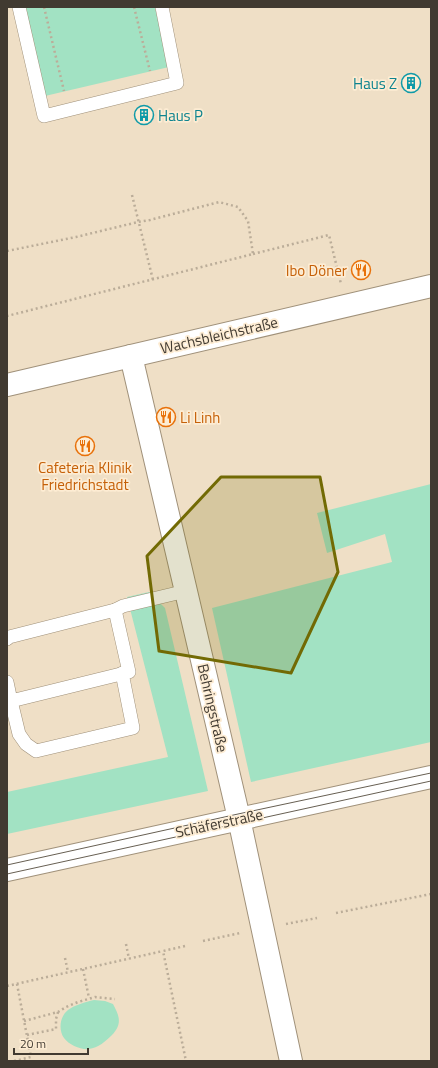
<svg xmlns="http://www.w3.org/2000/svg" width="438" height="1068" font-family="'Titillium Web',sans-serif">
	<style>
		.green { fill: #a2e2c3 }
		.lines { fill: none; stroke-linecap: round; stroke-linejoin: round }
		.service-casing { stroke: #a0917a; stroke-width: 14 }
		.minor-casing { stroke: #a0917a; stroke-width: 24 }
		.tertiary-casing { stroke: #a0917a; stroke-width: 24 }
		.path { stroke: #bbad99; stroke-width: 2.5; stroke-dasharray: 2 3; stroke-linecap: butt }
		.service { stroke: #fff; stroke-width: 13 }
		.minor { stroke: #fff; stroke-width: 22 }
		.tertiary { stroke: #fff; stroke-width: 22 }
		.tram { stroke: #675f52; stroke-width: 1 }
		.marked { fill: #726a04; fill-opacity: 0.2; stroke: #726a04; stroke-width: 3; stroke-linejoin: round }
		.labels { text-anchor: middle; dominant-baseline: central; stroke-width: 3.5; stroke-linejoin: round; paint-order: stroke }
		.culture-label { font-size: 15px; fill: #0d838f; stroke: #fdecd3; text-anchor: end }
		.food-label { font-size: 15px; fill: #c56008; stroke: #fdecd3; text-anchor: end }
		.street-label { font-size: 15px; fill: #413a31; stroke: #fdecd3 }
	</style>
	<rect width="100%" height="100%" fill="#efdfc6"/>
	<g class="green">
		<path d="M24,7H155L169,67L45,96Z"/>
		<path d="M431,484V742L251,782L212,608L392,562L385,534L327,553L317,513Z"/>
		<path d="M149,592L165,608L208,791L7,834V792L168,757L127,597Z"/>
		<path d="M94,1000L105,1001L113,1004C120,1017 122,1024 112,1035C106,1041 98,1048 89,1049C81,1050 69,1045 64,1038C58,1030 60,1016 68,1010C75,1005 85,1002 94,1000Z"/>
	</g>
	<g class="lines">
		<defs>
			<g id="service">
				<path d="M19,7L44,116L177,83L162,7"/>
				<path d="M7,639L9,637L115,610L123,606L186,591"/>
				<path d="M7,682L11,701L129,672L115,610"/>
				<path d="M11,701L19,734L26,744L36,751L133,728L122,673"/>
			</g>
			<g id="minor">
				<path d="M131,356L238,814L291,1061"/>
				<path d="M7,385L431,286"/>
			</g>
			<path id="tertiary" d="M7,870L431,777"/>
		</defs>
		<use href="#service" class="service-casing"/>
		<use href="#minor" class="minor-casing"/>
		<use href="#tertiary" class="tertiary-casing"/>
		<g class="path">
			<path d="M44,7L64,91"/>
			<path d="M134,7L150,71"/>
			<path d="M132,195L153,280"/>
			<path d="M7,251L76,237L138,222L150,220L219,202L238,207L248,221L253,254L7,316"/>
			<path d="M253,254L329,235L341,284"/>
			<path d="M336,913L431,894"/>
			<path d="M286,924L317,918"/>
			<path d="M203,941L240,933"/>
			<path d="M126,944L129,959"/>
			<path d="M185,946L163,951L186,1061"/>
			<path d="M65,958L68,972"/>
			<path d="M83,969L89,998"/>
			<path d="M7,986L163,951"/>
			<path d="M24,1021L58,1012L66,1007L78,1002L95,997L115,999"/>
			<path d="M27,1035L56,1029V1019L58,1012"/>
			<path d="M14,1061L31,1057L17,984"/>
		</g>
		<use href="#service" class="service"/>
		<use href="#minor" class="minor"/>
		<use href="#tertiary" class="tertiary"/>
		<g class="tram">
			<path d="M7,865L238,814L431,773"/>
			<path d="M7,874L431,781"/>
		</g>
	</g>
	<path class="marked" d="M221,477H320L338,572L291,673L159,651L147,556Z"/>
	<defs>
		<symbol id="building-ring" viewBox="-11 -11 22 22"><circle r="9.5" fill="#fdecd3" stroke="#0f9aa8" stroke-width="1.5"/><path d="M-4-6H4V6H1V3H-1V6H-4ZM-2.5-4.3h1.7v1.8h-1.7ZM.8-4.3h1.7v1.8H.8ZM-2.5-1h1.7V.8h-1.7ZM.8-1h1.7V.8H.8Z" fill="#0f9aa8"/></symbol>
		<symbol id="restaurant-ring" viewBox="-11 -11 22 22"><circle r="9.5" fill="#fdecd3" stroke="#e8710a" stroke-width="1.5"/><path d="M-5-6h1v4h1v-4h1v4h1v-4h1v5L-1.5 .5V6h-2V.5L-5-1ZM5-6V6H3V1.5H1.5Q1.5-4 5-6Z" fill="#e8710a"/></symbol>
	</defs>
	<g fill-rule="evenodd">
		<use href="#building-ring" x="400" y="72" width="22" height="22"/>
		<use href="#building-ring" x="133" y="104" width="22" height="22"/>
		<use href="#restaurant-ring" x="350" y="259" width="22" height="22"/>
		<use href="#restaurant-ring" x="155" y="406" width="22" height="22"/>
		<use href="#restaurant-ring" x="74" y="435" width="22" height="22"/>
	</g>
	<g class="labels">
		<g class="culture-label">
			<text x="397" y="83">Haus Z</text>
			<text x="158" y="115" text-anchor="start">Haus P</text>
		</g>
		<g class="food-label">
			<text x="347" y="270">Ibo Döner</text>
			<text x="180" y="417" text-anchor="start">Li Linh</text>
			<text x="85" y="467" text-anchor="middle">Cafeteria Klinik<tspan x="85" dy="17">Friedrichstadt</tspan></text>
		</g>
		<g class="street-label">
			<text transform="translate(219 335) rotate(-13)">Wachsbleichstraße</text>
			<text transform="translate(213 708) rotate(77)">Behringstraße</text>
			<text transform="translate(219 823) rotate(-12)">Schäferstraße</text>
		</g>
	</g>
	<rect width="438" height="1068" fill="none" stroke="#413a31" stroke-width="16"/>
	<path d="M14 1048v6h74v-6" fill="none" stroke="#413a31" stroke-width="2"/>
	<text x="20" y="1048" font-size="12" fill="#413a31" stroke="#fdecd3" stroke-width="3" paint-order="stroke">20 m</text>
</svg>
